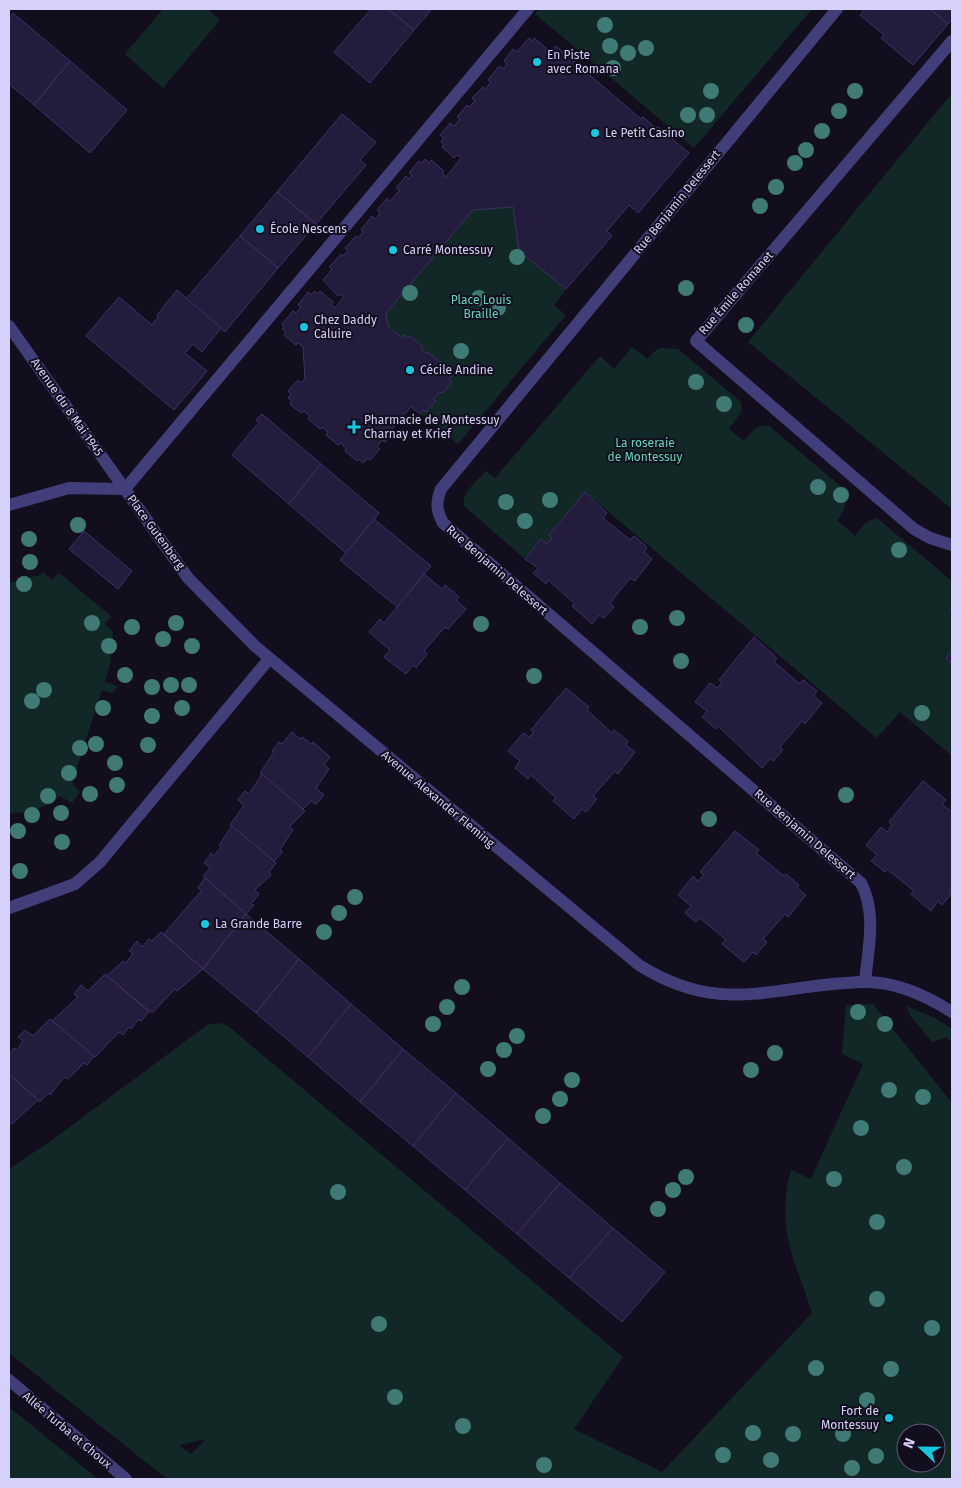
<svg xmlns="http://www.w3.org/2000/svg" width="961" height="1488" font-family="'Fira Sans',sans-serif">
	<style>
		.green { fill: #122827; fill-rule: evenodd }
		.building { fill: #241c3d; stroke: #3d3167 }
		.lines { fill: none; stroke-linecap: round; stroke-linejoin: round }
		.minor { stroke: #423e79; stroke-width: 12 }
		.tree { fill: #407a74 }
		.poi-dot { fill: #17c7e0; stroke: #120e1e; stroke-width: 2 }
		.labels { text-anchor: middle; dominant-baseline: central; stroke-width: 4; stroke-linejoin: round; paint-order: stroke }
		.poi-label { font-size: 12px; fill: #d6d1fa; stroke: #120e1e; text-anchor: start }
		.street-label { font-size: 12px; fill: #d6d1fa; stroke: #120e1e }
		.park-label { font-size: 12px; fill: #65d2ba; stroke: #120e1e }
	</style>
	<rect width="100%" height="100%" fill="#120e1e"/>
	<g class="green">
		<path d="M163,9H207L220,20L163,88L125,54Z"/>
		<path d="M539,9H812L694,148L535,14Z"/>
		<path d="M952,93V509L748,342Z"/>
		<path d="M513,207L519,251L566,289L554,305L566,315L458,444L420,414L423,410L427,412L436,401L433,399L439,392L442,393L452,382L449,379L452,376L448,372L449,370L429,352L427,354L421,349L422,346L410,336L408,338L404,336L402,338L388,326L386,313L473,210Z"/>
		<path d="M632,347L647,359L656,350L662,348L678,349L741,402L742,411L729,429L744,441C752,432 756,424 769,426L844,489C848,502 845,510 837,520L855,536L866,522L877,518L952,581V612L949,616L952,619V651L946,658L952,664V756L900,712L877,738L585,492L549,535L552,538L547,544L541,539L525,559L464,506C461,493 478,480 486,471L495,478L600,356L614,369Z"/>
		<path d="M43,572L52,580L59,573L111,616L105,624L113,632L110,664L105,682L118,686L112,693L102,690L72,783L80,792L72,803L60,796C45,809 28,812 9,814V583L40,575Z"/>
		<path d="M873,1004L952,1103V1479H167L9,1353V1169L51,1141L207,1025L220,1023L228,1026L623,1357L574,1429L662,1472L812,1313C795,1259 775,1229 791,1170L811,1179L863,1064L842,1054L846,1005ZM906,1433H936V1463H906ZM206,1439L191,1454L180,1446V1445Z"/>
		<path d="M906,1006L935,1018L952,1029V1042L947,1037L932,1042L910,1015Z"/>
		<path d="M9,1407L98,1479H9Z"/>
	</g>
	<g class="building">
		<path d="M371,9H388L414,30L370,83L334,52Z"/>
		<path d="M388,9H432L414,30Z"/>
		<path d="M865,9H930L948,24L913,65L881,38L884,35L860,15Z"/>
		<path d="M930,9H952V19L948,24Z"/>
		<path d="M13,13L70,61L34,105L9,84V19Z"/>
		<path d="M529,38L532,41L534,38L547,49L545,52L549,55L556,46L641,119L643,117L656,128L658,127L689,153L638,213L629,205L607,231L612,236L566,289L519,251L513,207L473,210L386,313L388,326L402,338L404,335L408,338L410,336L423,347L421,349L427,354L428,352L450,371L448,372L452,376L449,379L452,382L442,393L439,392L433,399L436,401L426,412L423,410L420,414L411,407L392,429L395,431L385,442L382,440L377,447L380,449L370,460L368,458L363,463L359,459L357,461L345,451L346,449L341,443L338,445L326,435L328,433L323,427L320,429L308,419L310,416L304,411L301,413L290,404L292,401L288,398L291,394L288,391L298,380L301,383L305,379L303,347L298,343L296,345L284,335L286,332L282,329L284,326L282,324L293,311L296,313L301,307L298,305L308,292L311,295L314,291L318,294L320,291L333,302L331,305L335,308L344,297L340,294L338,296L323,280L332,269L329,267L341,254L343,256L348,251L345,248L356,236L358,238L363,232L361,230L372,216L375,219L380,213L377,210L387,198L390,201L400,190L396,188L406,176L409,179L412,175L409,173L419,161L422,163L425,159L429,163L431,160L444,171L442,173L446,177L461,158L457,155L454,158L442,147L444,145L441,142L444,138L440,135L450,123L454,126L460,119L457,117L467,105L469,107L475,101L472,98L483,87L485,89L491,82L488,80L499,66L503,69L507,64L504,61L513,49L517,52Z"/>
		<path d="M70,61L127,110L90,153L34,105Z"/>
		<path d="M342,114L376,142L360,160L366,165L316,224L277,192Z"/>
		<path d="M277,192L316,224L278,268L240,236Z"/>
		<path d="M240,236L278,268L225,332L186,299Z"/>
		<path d="M177,290L221,328L202,352L193,344L185,353L207,371L174,410L86,336L119,297L152,325L158,317L157,315Z"/>
		<path d="M262,414L321,464L289,504L232,455L259,422L256,420Z"/>
		<path d="M321,464L379,513L346,553L289,504Z"/>
		<path d="M585,492L607,513L603,518L630,540L634,536L647,547L644,552L652,559L635,581L630,578L610,603L614,607L604,618L599,615L592,624L572,606L575,604L548,580L546,584L533,573L538,568L525,559L541,539L547,544L552,538L549,535Z"/>
		<path d="M374,519L431,566L397,607L340,560Z"/>
		<path d="M84,531L132,571L118,589L69,549Z"/>
		<path d="M424,574L442,589L445,585L459,597L456,600L466,609L448,629L445,627L424,651L427,654L416,668L413,665L406,674L384,657L390,650L369,632L380,619L384,623Z"/>
		<path d="M754,637L777,658L774,662L800,684L803,680L817,691L814,696L822,703L805,724L802,721L780,747L783,750L773,761L770,759L762,768L718,726L716,729L702,717L707,711L695,702L710,683L717,688L722,683L719,680Z"/>
		<path d="M952,651V664L946,658Z"/>
		<path d="M566,688L589,707L587,710L612,733L614,730L628,741L626,745L635,752L618,774L615,771L593,796L597,799L586,812L582,809L574,819L553,801L556,798L531,775L528,779L515,768L520,761L508,751L523,733L529,737L534,732L531,730Z"/>
		<path d="M292,732L300,739L302,737L311,744L313,742L330,757L324,765L329,769L316,788L324,795L316,804L311,801L303,809L260,773L274,752L272,751L279,742L282,744Z"/>
		<path d="M262,774L305,811L289,827L293,830L280,850L283,852L274,861L230,825L244,805L238,800L245,791L249,794Z"/>
		<path d="M923,781L946,800L942,804L952,812V886L949,890L952,893L942,905L938,901L931,911L911,894L914,891L887,869L885,872L871,861L877,855L866,845L881,827L887,832L892,825L889,822Z"/>
		<path d="M232,826L276,863L269,872L271,875L255,890L259,894L251,904L254,905L246,914L203,876L210,868L204,863L211,853L214,856L221,847L219,845Z"/>
		<path d="M735,831L759,850L756,853L784,876L786,874L799,885L797,888L806,895L788,917L785,914L763,939L767,942L756,955L753,952L744,962L722,944L726,940L700,918L696,922L685,913L691,906L678,895L693,876L698,881L704,875L700,872Z"/>
		<path d="M205,878L246,914L203,969L164,934L201,891L198,888Z"/>
		<path d="M246,914L299,959L256,1013L203,969Z"/>
		<path d="M161,932L203,969L177,991L175,989L152,1013L107,976L123,961L126,963L133,953L129,951L137,941L142,947L149,939L152,941Z"/>
		<path d="M299,959L351,1004L308,1057L256,1013Z"/>
		<path d="M105,974L149,1012L141,1021L139,1019L131,1029L129,1027L123,1035L119,1032L95,1057L52,1021L78,997L74,994L81,985L88,991Z"/>
		<path d="M351,1004L403,1049L360,1102L308,1057Z"/>
		<path d="M50,1019L94,1056L87,1065L84,1063L68,1079L64,1077L50,1095L48,1093L40,1102L9,1074V1055L14,1048L17,1050L23,1041L18,1037L25,1030L33,1036Z"/>
		<path d="M403,1049L456,1093L413,1146L360,1102Z"/>
		<path d="M9,1074L38,1100L12,1124L9,1121Z"/>
		<path d="M456,1093L508,1138L465,1190L413,1146Z"/>
		<path d="M508,1138L560,1183L517,1234L465,1190Z"/>
		<path d="M560,1183L613,1228L569,1278L517,1234Z"/>
		<path d="M613,1228L665,1272L622,1322L569,1278Z"/>
	</g>
	<g class="lines">
		<g class="minor">
			<path d="M837,9L441,489C436,502 436,510 443,523L861,883C877,913 868,950 865,982"/>
			<path d="M952,41L696,341L914,529L930,538L952,545"/>
			<path d="M9,326L188,578L255,646L639,965C723,1018 775,984 863,982C894,981 927,996 952,1012"/>
			<path d="M125,489L528,9"/>
			<path d="M9,505L69,488L125,489"/>
			<path d="M9,908L75,884L100,862L269,659"/>
			<path d="M9,1380L126,1479"/>
		</g>
	</g>
	<g class="tree">
		<circle cx="605" cy="25" r="8"/>
		<circle cx="610" cy="46" r="8"/>
		<circle cx="646" cy="48" r="8"/>
		<circle cx="628" cy="53" r="8"/>
		<circle cx="613" cy="68" r="8"/>
		<circle cx="711" cy="91" r="8"/>
		<circle cx="855" cy="91" r="8"/>
		<circle cx="839" cy="111" r="8"/>
		<circle cx="688" cy="115" r="8"/>
		<circle cx="707" cy="115" r="8"/>
		<circle cx="822" cy="131" r="8"/>
		<circle cx="806" cy="150" r="8"/>
		<circle cx="795" cy="163" r="8"/>
		<circle cx="776" cy="187" r="8"/>
		<circle cx="760" cy="206" r="8"/>
		<circle cx="517" cy="257" r="8"/>
		<circle cx="686" cy="288" r="8"/>
		<circle cx="410" cy="293" r="8"/>
		<circle cx="479" cy="298" r="8"/>
		<circle cx="498" cy="308" r="8"/>
		<circle cx="746" cy="325" r="8"/>
		<circle cx="461" cy="351" r="8"/>
		<circle cx="696" cy="382" r="8"/>
		<circle cx="724" cy="404" r="8"/>
		<circle cx="818" cy="487" r="8"/>
		<circle cx="841" cy="495" r="8"/>
		<circle cx="550" cy="500" r="8"/>
		<circle cx="506" cy="502" r="8"/>
		<circle cx="525" cy="521" r="8"/>
		<circle cx="78" cy="525" r="8"/>
		<circle cx="29" cy="539" r="8"/>
		<circle cx="899" cy="550" r="8"/>
		<circle cx="30" cy="562" r="8"/>
		<circle cx="24" cy="584" r="8"/>
		<circle cx="677" cy="618" r="8"/>
		<circle cx="92" cy="623" r="8"/>
		<circle cx="176" cy="623" r="8"/>
		<circle cx="481" cy="624" r="8"/>
		<circle cx="132" cy="627" r="8"/>
		<circle cx="640" cy="627" r="8"/>
		<circle cx="163" cy="639" r="8"/>
		<circle cx="109" cy="646" r="8"/>
		<circle cx="192" cy="646" r="8"/>
		<circle cx="681" cy="661" r="8"/>
		<circle cx="125" cy="675" r="8"/>
		<circle cx="534" cy="676" r="8"/>
		<circle cx="171" cy="685" r="8"/>
		<circle cx="189" cy="685" r="8"/>
		<circle cx="152" cy="687" r="8"/>
		<circle cx="44" cy="690" r="8"/>
		<circle cx="32" cy="701" r="8"/>
		<circle cx="103" cy="708" r="8"/>
		<circle cx="182" cy="708" r="8"/>
		<circle cx="922" cy="713" r="8"/>
		<circle cx="152" cy="716" r="8"/>
		<circle cx="96" cy="744" r="8"/>
		<circle cx="148" cy="745" r="8"/>
		<circle cx="80" cy="748" r="8"/>
		<circle cx="115" cy="763" r="8"/>
		<circle cx="69" cy="773" r="8"/>
		<circle cx="117" cy="785" r="8"/>
		<circle cx="90" cy="794" r="8"/>
		<circle cx="846" cy="795" r="8"/>
		<circle cx="48" cy="796" r="8"/>
		<circle cx="61" cy="813" r="8"/>
		<circle cx="32" cy="815" r="8"/>
		<circle cx="709" cy="819" r="8"/>
		<circle cx="18" cy="831" r="8"/>
		<circle cx="62" cy="842" r="8"/>
		<circle cx="20" cy="871" r="8"/>
		<circle cx="355" cy="897" r="8"/>
		<circle cx="339" cy="913" r="8"/>
		<circle cx="324" cy="932" r="8"/>
		<circle cx="462" cy="987" r="8"/>
		<circle cx="447" cy="1007" r="8"/>
		<circle cx="858" cy="1012" r="8"/>
		<circle cx="433" cy="1024" r="8"/>
		<circle cx="885" cy="1024" r="8"/>
		<circle cx="517" cy="1036" r="8"/>
		<circle cx="504" cy="1050" r="8"/>
		<circle cx="775" cy="1053" r="8"/>
		<circle cx="488" cy="1069" r="8"/>
		<circle cx="751" cy="1070" r="8"/>
		<circle cx="572" cy="1080" r="8"/>
		<circle cx="889" cy="1090" r="8"/>
		<circle cx="923" cy="1097" r="8"/>
		<circle cx="560" cy="1099" r="8"/>
		<circle cx="543" cy="1116" r="8"/>
		<circle cx="861" cy="1128" r="8"/>
		<circle cx="904" cy="1167" r="8"/>
		<circle cx="686" cy="1177" r="8"/>
		<circle cx="834" cy="1179" r="8"/>
		<circle cx="673" cy="1190" r="8"/>
		<circle cx="338" cy="1192" r="8"/>
		<circle cx="658" cy="1209" r="8"/>
		<circle cx="877" cy="1222" r="8"/>
		<circle cx="877" cy="1299" r="8"/>
		<circle cx="379" cy="1324" r="8"/>
		<circle cx="932" cy="1328" r="8"/>
		<circle cx="816" cy="1368" r="8"/>
		<circle cx="891" cy="1369" r="8"/>
		<circle cx="395" cy="1397" r="8"/>
		<circle cx="867" cy="1400" r="8"/>
		<circle cx="463" cy="1426" r="8"/>
		<circle cx="753" cy="1433" r="8"/>
		<circle cx="793" cy="1434" r="8"/>
		<circle cx="843" cy="1434" r="8"/>
		<circle cx="723" cy="1455" r="8"/>
		<circle cx="876" cy="1456" r="8"/>
		<circle cx="771" cy="1460" r="8"/>
		<circle cx="544" cy="1465" r="8"/>
		<circle cx="852" cy="1468" r="8"/>
	</g>
	<g class="poi-dot">
		<circle cx="537" cy="62" r="5"/>
		<circle cx="595" cy="133" r="5"/>
		<circle cx="260" cy="229" r="5"/>
		<circle cx="393" cy="250" r="5"/>
		<circle cx="304" cy="327" r="5"/>
		<circle cx="410" cy="370" r="5"/>
		<path d="M351.5 419.5h5v5h5v5h-5v5h-5v-5h-5v-5h5z"/>
		<circle cx="205" cy="924" r="5"/>
		<circle cx="889" cy="1418" r="5"/>
	</g>
	<g class="labels">
		<g class="poi-label">
			<text x="547" y="55">En Piste<tspan x="547" dy="14">avec Romana</tspan></text>
			<text x="605" y="133">Le Petit Casino</text>
			<text x="270" y="229">École Nescens</text>
			<text x="403" y="250">Carré Montessuy</text>
			<text x="314" y="320">Chez Daddy<tspan x="314" dy="14">Caluire</tspan></text>
			<text x="420" y="370">Cécile Andine</text>
			<text x="364" y="420">Pharmacie de Montessuy<tspan x="364" dy="14">Charnay et Krief</tspan></text>
			<text x="215" y="924">La Grande Barre</text>
			<text x="879" y="1411" text-anchor="end">Fort de<tspan x="879" dy="14">Montessuy</tspan></text>
		</g>
		<g class="street-label">
			<text transform="translate(677 202) rotate(-51)">Rue Benjamin Delessert</text>
			<text transform="translate(736 293) rotate(-49)">Rue Émile Romanet</text>
			<text transform="translate(67 407) rotate(55)">Avenue du 8 Mai 1945</text>
			<text transform="translate(156 532) rotate(54)">Place Gutenberg</text>
			<text transform="translate(497 570) rotate(41)">Rue Benjamin Delessert</text>
			<text transform="translate(438 799) rotate(40)">Avenue Alexander Fleming</text>
			<text transform="translate(805 834) rotate(41)">Rue Benjamin Delessert</text>
			<text transform="translate(67 1430) rotate(40)">Allée Turba et Choux</text>
		</g>
		<g class="park-label">
			<text x="481" y="300">Place Louis<tspan x="481" dy="14">Braille</tspan></text>
			<text x="645" y="443">La roseraie<tspan x="645" dy="14">de Montessuy</tspan></text>
		</g>
	</g>
	<rect width="961" height="1488" fill="none" stroke="#d6d1fa" stroke-width="20"/>
	<g transform="translate(921 1448) rotate(292)"><circle r="24" fill="#120e1e" stroke="#605c76"/>
	<path d="M0-4L9 19L0 12L-9 19Z" fill="#17c7e0"/>
	<text y="-8" font-size="14" font-weight="bold" text-anchor="middle" fill="#d6d1fa">N</text>
	</g>
</svg>
